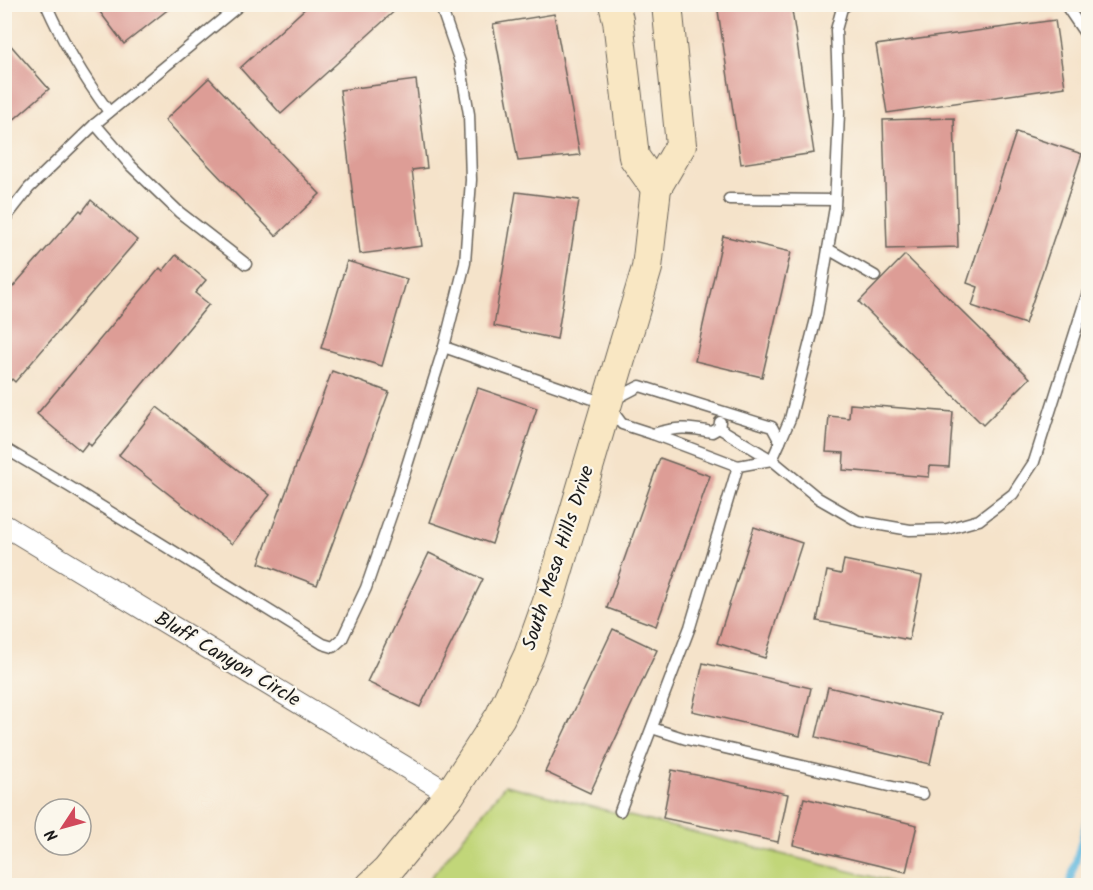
<svg xmlns="http://www.w3.org/2000/svg" width="1093" height="890" font-family="Kalam,sans-serif">
	<style>
		.green { fill: #c1d679; stroke: #6e794a; stroke-width: 1.5 }
		.lines { fill: none; stroke-linecap: round; stroke-linejoin: round }
		.stream { stroke: #61b8de; stroke-width: 7 }
		.building { fill: #dd9d96 }
		.lane-casing { stroke: #686259; stroke-width: 13 }
		.street-casing { stroke: #686259; stroke-width: 23 }
		.secondary-casing { stroke: #686259; stroke-width: 32 }
		.lane { stroke: #fff; stroke-width: 10 }
		.street { stroke: #fff; stroke-width: 21 }
		.secondary { stroke: #f9e7c3; stroke-width: 30 }
		.labels { text-anchor: middle; dominant-baseline: central; stroke-width: 4.5; stroke-linejoin: round; paint-order: stroke }
		.street-label { font-size: 20px; fill: #1c1c1c; stroke: #fbf7ec }
	</style>
	<rect width="100%" height="100%" fill="#fbf7ec"/>
	<filter id="ink" filterUnits="userSpaceOnUse"><feTurbulence type="fractalNoise" baseFrequency=".0167" numOctaves="2"/><feDisplacementMap in="SourceGraphic" scale="12" xChannelSelector="R" yChannelSelector="G"/><feConvolveMatrix kernelMatrix="1 2 1 2 8 2 1 2 1" color-interpolation-filters="sRGB"/></filter>
	<filter id="wash" filterUnits="userSpaceOnUse"><feTurbulence type="fractalNoise" baseFrequency=".008" numOctaves="4" result="noise"/><feDisplacementMap in="SourceGraphic" scale="24" xChannelSelector="R" yChannelSelector="G"/><feGaussianBlur stdDeviation="1.35" result="paint"/><feColorMatrix in="noise" values="0 0 0 0 0 0 0 0 0 0 0 0 0 0 0 0 0 1.4 0 .05"/><feComposite in="paint" operator="in"/></filter>
	<g filter="url(#wash)">
		<rect width="100%" height="100%" fill="#f5e3ca"/>
		<path class="green" d="M505,785L905,885L424,886Z"/>
		<g class="lines">
			<path class="stream" d="M1069,886L1088,816"/>
		</g>
		<g id="blocks">
			<g class="building">
				<path d="M94,4H175L124,44Z"/>
				<path d="M310,4H397L399,7L281,114L240,68Z"/>
				<path d="M717,4H791L814,153L741,164Z"/>
				<path d="M554,14L580,155L518,161L493,24Z"/>
				<path d="M1055,20L1065,87L887,113L876,45Z"/>
				<path d="M7,41L49,89L4,128V43Z"/>
				<path d="M209,78L320,194L276,236L165,120Z"/>
				<path d="M416,80L427,168L412,170L422,246L360,254L340,90Z"/>
				<path d="M954,118L958,247L887,249L883,120Z"/>
				<path d="M1016,132L1082,154L1025,324L972,306L978,287L967,283Z"/>
				<path d="M516,192L579,200L557,339L494,326Z"/>
				<path d="M91,200L137,240L15,382L12,379L4,388V297L80,210L82,212Z"/>
				<path d="M723,236L791,252L762,377L695,361Z"/>
				<path d="M176,255L206,280L195,293L209,304L91,446L88,442L81,451L37,414L160,268L163,271Z"/>
				<path d="M905,255L1030,378L983,425L859,302Z"/>
				<path d="M347,261L407,279L382,366L321,348Z"/>
				<path d="M332,371L389,392L317,585L259,563Z"/>
				<path d="M478,388L537,408L492,544L430,522Z"/>
				<path d="M850,404L953,412L949,467L930,466L929,477L843,470L844,453L826,452L829,416L849,418Z"/>
				<path d="M157,407L270,495L232,544L119,455Z"/>
				<path d="M660,458L710,476L656,626L607,608Z"/>
				<path d="M754,527L802,543L765,658L717,643Z"/>
				<path d="M429,553L483,579L420,707L367,682Z"/>
				<path d="M844,560L922,576L909,640L817,621L827,571L841,574Z"/>
				<path d="M613,629L657,650L590,793L545,772Z"/>
				<path d="M703,663L811,688L800,736L692,711Z"/>
				<path d="M828,687L941,714L930,764L816,737Z"/>
				<path d="M672,770L788,794L778,842L663,818Z"/>
				<path d="M804,798L917,825L906,872L793,845Z"/>
			</g>
		</g>
	</g>
	<g filter="url(#ink)">
		<use href="#blocks" fill-opacity="0" stroke="#686259" stroke-width="1.5"/>
		<g class="lines">
			<defs>
				<g id="lane">
					<path d="M46,4C63,43 84,78 109,112"/>
					<path d="M1065,4L1088,38"/>
					<path d="M95,124L131,166L179,212L246,264"/>
					<path d="M729,199L835,200"/>
					<path d="M4,220L29,188L95,124L241,4"/>
					<path d="M828,249L875,276"/>
					<path d="M444,347L607,404L622,424L653,434L738,466L772,460L780,442L772,427L640,386L615,399"/>
					<path d="M719,428L772,460L818,498L858,521L910,530L947,529L979,520L1013,494L1034,462L1088,292"/>
					<path d="M653,434C677,427 687,427 712,432L719,428L720,422"/>
					<path d="M780,442L790,419L817,315L835,207L839,113L836,30L842,8L848,4"/>
					<path d="M4,448L70,487L323,644L333,647L342,639L366,588L394,507L444,347L465,263L471,180L469,114L460,62L440,4"/>
					<path d="M652,728L686,739L923,794"/>
					<path d="M620,811L690,627L738,466"/>
				</g>
				<path id="street" d="M4,525L450,794"/>
				<g id="secondary">
					<path d="M614,4L618,20L634,157L656,188"/>
					<path d="M371,886L387,871L450,794L500,717L529,655L550,596L647,268L656,188L681,145L667,4"/>
				</g>
			</defs>
			<use href="#lane" class="lane-casing"/>
			<use href="#street" class="street-casing"/>
			<use href="#secondary" class="secondary-casing"/>
			<use href="#lane" class="lane"/>
			<use href="#street" class="street"/>
			<use href="#secondary" class="secondary"/>
		</g>
	</g>
	<g class="labels">
		<g class="street-label">
			<text transform="translate(559 558) rotate(-72)">South Mesa Hills Drive</text>
			<text transform="translate(227 660) rotate(31)">Bluff Canyon Circle</text>
		</g>
	</g>
	<rect width="1093" height="890" fill="none" stroke="#fbf7ec" stroke-width="24"/>
	<g transform="translate(63 827) rotate(234)"><circle r="28" fill="#fbf7ec" stroke="#a29f99" stroke-width="1.5"/>
	<path d="M0-4.5L10 22L0 15L-10 22Z" fill="#d1495b"/>
	<text y="-9" font-size="16" font-weight="bold" text-anchor="middle" fill="#1c1c1c">N</text>
	</g>
</svg>
